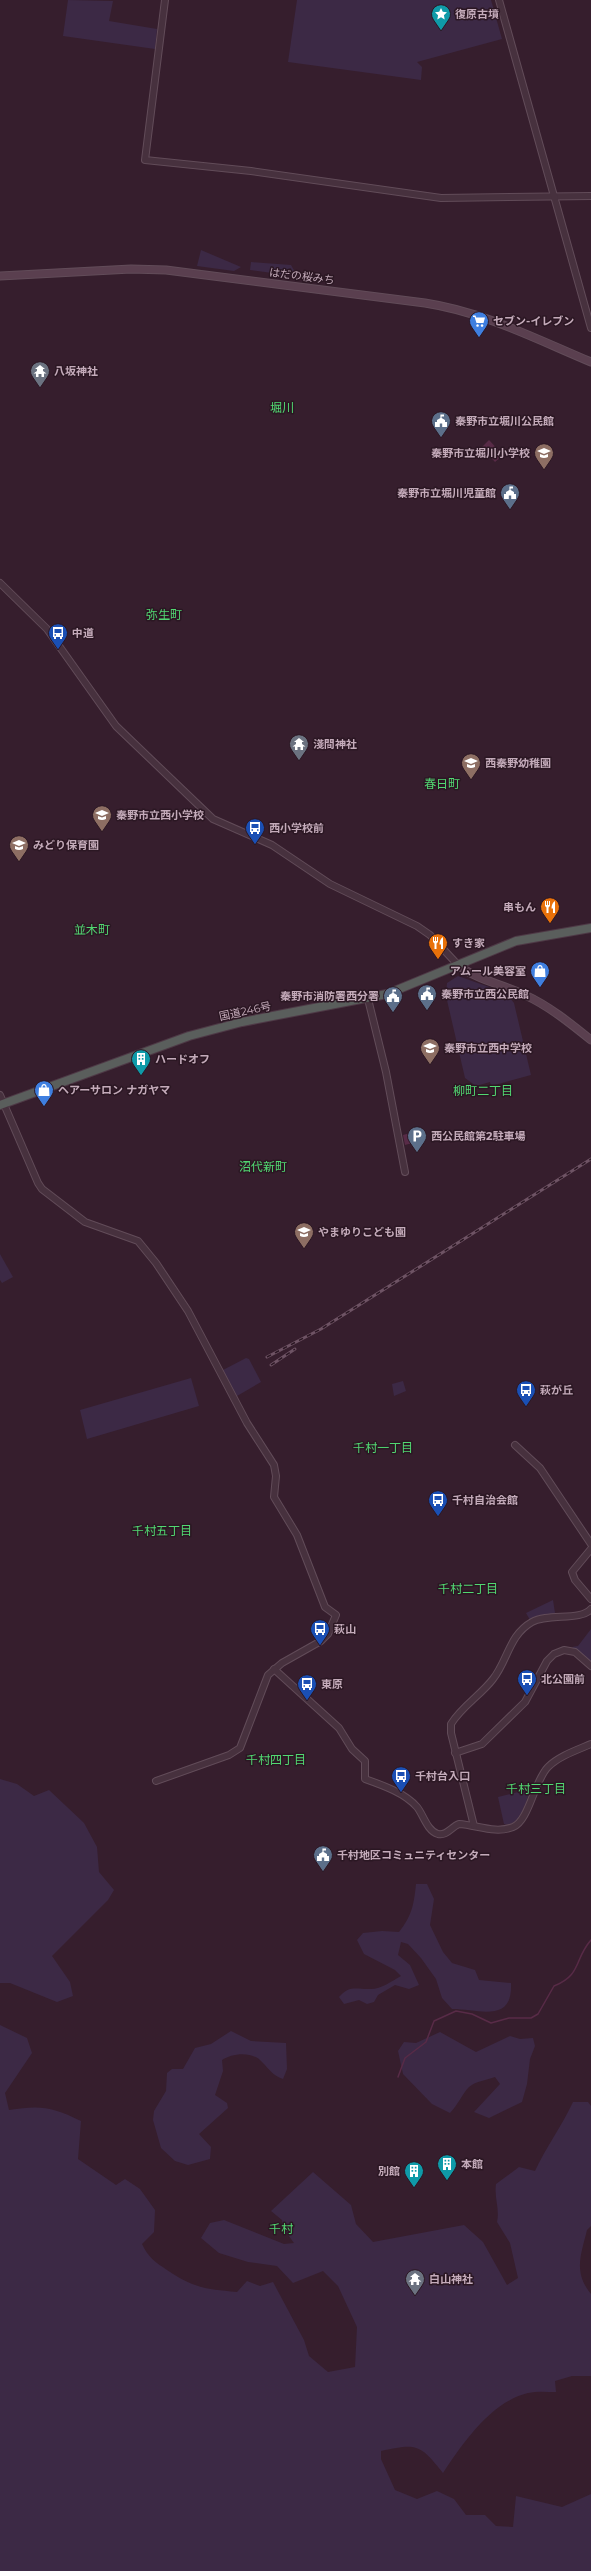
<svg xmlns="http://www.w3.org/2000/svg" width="591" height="2571" font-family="Montserrat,'Noto Sans JP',sans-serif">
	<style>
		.green { fill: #3c2945 }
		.water { fill: #582b47 }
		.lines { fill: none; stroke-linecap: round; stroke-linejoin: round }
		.stream { stroke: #582b47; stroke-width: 1.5 }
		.tertiary-casing { stroke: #624c59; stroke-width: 8 }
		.secondary-casing { stroke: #624c59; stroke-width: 9 }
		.trunk-casing { stroke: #4e3946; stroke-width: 10 }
		.tertiary { stroke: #47313e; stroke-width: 6 }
		.secondary { stroke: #5a3f4f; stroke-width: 7 }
		.trunk { stroke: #5a5e5c; stroke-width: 8 }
		.rail-casing { stroke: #6e5364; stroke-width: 3 }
		.rail { stroke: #2b1723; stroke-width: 1.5; stroke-dasharray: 4.5; stroke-linecap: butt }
		.labels { text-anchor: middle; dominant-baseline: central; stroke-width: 3; stroke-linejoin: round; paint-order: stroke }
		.poi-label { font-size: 11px; font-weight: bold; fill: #c4abba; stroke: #2b1723; text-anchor: start }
		.street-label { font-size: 11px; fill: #c4abba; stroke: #2b1723 }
		.neighbourhood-label { font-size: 12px; fill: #52d872; stroke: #2b1723 }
	</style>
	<rect width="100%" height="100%" fill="#361e2d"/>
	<g class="green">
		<path d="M68,0L113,1L109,21L157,29L155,49L63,36Z"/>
		<path d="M297,0H491L502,39L417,62L422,67L421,80L288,62Z"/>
		<path d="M201,250L241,267L234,271L197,266Z"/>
		<path d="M251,262L291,265L295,272L294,276L250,270Z"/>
		<path d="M458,976L506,993L514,1003L531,1075L491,1086L490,1082L476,1086L465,1078L446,996L447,983Z"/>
		<path d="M0,1254L13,1277L2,1283L0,1280Z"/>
		<path d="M246,1358L249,1359L261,1382L237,1396L223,1370Z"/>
		<path d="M191,1378L199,1406L87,1439L80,1410Z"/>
		<path d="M403,1381L406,1391L394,1396L392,1384Z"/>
		<path d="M553,1600L555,1613L530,1620L526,1613Z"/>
		<path d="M591,1629V1663L572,1647L578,1646Z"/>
		<path d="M0,1779L17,1784L34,1796L49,1790L84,1823L97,1847L99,1872L114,1890L108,1900L52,1956L70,1982L73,1996L57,2002L10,1983H0Z"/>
		<path d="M531,1789C526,1800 520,1828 504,1824L498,1797Z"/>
		<path d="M416,1884H427L434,1899L430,1925L443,1952L452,1963L475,1970L479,1980L511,1983C513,2024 479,2009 452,2009L442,1998L436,1979L421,1958L408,1944L401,1942L398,1955L410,1965L419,1985L409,1989L395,1985L378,1995L374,2002L367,2004L359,2000L344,2004L339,1997C350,1984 358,1990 371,1989C381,1989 392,1981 401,1976L395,1970L364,1954L357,1940L363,1933L382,1931L399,1932C412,1916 414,1904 416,1884Z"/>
		<path d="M0,2025L27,2038L32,2053L5,2093L9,2110C41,2105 52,2107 81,2121L78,2159L116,2185L125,2179L140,2189L155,2210L154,2232L142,2244C148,2257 155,2262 167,2270C194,2288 205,2289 237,2292L247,2281L260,2286L273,2282L304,2340L309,2356L328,2372L355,2367L357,2327L338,2286L323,2271L293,2283L277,2266L248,2262L219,2253L201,2238L210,2223L224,2220L284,2244L294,2243L283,2228L282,2220L271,2211L313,2172L351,2205L356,2224L373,2242L464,2225L483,2242L507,2285L518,2278L510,2243L497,2222C500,2209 494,2198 496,2184L519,2167L535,2171C546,2147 562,2126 573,2102H588L591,2106V2226L587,2230C581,2255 573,2272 591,2294V2376H572L555,2381L556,2392C547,2392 537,2391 528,2393C491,2402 463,2443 443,2473C420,2444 417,2443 381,2451V2459L395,2490L417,2499L437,2491L454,2499L466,2515H485L496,2526L513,2527L516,2496L562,2507L591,2494V2571H0Z"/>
		<path d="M231,2031L251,2041L286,2043L287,2069L283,2079C272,2075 270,2070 262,2062C253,2051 232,2053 222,2060L223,2071L215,2095L227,2103L228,2108L199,2134L211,2147L210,2159L188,2165L175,2161L161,2148L153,2120L154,2111L166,2091L167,2073L172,2069H183L195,2048L211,2044Z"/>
		<path d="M440,2032L476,2052L510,2036L520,2039L533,2038L535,2046L530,2059L527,2084L522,2102L489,2118L474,2112L500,2084L495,2077C487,2080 476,2081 469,2087C462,2094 458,2105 450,2113L432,2104L403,2074L398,2051L404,2042L416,2043Z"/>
	</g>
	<g class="water">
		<path d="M489,440L503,455L495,462L482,447Z"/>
		<path d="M421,1130L424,1140L405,1145L403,1135Z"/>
	</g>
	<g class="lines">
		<path class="stream" d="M398,2077L405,2058L426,2042L434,2021L456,2011L472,2014L491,2023L509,2018H531L538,2014L554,1986C582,1975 574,1959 591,1940"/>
		<defs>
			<g id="tertiary">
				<path d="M165,0L145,160L251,171L441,198L591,196"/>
				<path d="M499,0L591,328"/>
				<path d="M0,583L47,629L116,726L213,819L272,845L330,884L417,926L430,935L458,965"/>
				<path d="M368,999L386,1072L405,1172"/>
				<path d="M0,1095L38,1183L42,1189L85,1222L138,1241L156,1263L188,1311L247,1423L274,1465L276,1476L274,1497L297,1535L325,1607L336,1615L328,1634L321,1641L282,1663L268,1675L240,1748L229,1755L156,1781"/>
				<path d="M515,1445L540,1468L591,1544"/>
				<path d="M591,1549L572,1572L575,1580L591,1599"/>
				<path d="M274,1669L339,1728L352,1749L365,1761V1779C382,1785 405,1793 417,1807C423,1814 427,1831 438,1834C447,1836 451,1827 459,1824C477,1825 495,1834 513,1827C529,1821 534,1781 548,1767C559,1756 577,1750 591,1744"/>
				<path d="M455,1753L482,1744L525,1702L547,1661L554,1654L564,1650L575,1652L591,1666"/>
				<path d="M474,1826L451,1733V1724C462,1706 481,1695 493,1679C508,1660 509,1635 532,1622C548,1613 581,1621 591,1609"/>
			</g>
			<g id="secondary">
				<path d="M0,276L131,269L166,270L425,303C484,312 536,339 591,362"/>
				<path d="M458,965C477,980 502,984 525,995C549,1006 570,1023 591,1040"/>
			</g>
			<path id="trunk" d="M0,1105L189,1036L242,1022L387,994L516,941L591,928"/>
		</defs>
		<use href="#tertiary" class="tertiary-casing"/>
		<use href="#secondary" class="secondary-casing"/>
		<use href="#trunk" class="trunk-casing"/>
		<use href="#tertiary" class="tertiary"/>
		<use href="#secondary" class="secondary"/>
		<use href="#trunk" class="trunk"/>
		<defs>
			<g id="rail">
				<path d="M267,1357L321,1329L591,1159"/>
				<path d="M271,1365L295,1349"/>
			</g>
		</defs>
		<use href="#rail" class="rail-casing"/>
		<use href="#rail" class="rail"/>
	</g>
	<defs>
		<symbol id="sight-pin" viewBox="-11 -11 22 30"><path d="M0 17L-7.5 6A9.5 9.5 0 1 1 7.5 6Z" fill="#0f9aa8" stroke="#2b1723"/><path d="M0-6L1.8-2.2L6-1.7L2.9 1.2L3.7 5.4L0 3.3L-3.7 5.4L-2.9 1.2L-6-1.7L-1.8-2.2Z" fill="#fff"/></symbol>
		<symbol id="supermarket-pin" viewBox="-11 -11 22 30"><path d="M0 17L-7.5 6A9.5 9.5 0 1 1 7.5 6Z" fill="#3f7fe0" stroke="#2b1723"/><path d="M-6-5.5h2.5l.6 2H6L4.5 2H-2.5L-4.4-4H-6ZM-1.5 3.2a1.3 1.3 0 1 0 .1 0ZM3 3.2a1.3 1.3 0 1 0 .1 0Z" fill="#fff"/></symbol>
		<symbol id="temple-pin" viewBox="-11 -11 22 30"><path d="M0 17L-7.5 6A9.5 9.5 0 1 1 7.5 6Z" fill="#6b7280" stroke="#2b1723"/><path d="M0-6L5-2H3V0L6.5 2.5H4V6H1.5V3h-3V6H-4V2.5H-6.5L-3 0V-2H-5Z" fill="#fff"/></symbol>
		<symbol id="civic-pin" viewBox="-11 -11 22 30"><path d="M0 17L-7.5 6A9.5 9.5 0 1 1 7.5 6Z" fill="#5c6f8a" stroke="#2b1723"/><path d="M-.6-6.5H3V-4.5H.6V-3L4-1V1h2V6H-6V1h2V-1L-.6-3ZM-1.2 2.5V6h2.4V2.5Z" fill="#fff"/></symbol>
		<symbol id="school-pin" viewBox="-11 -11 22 30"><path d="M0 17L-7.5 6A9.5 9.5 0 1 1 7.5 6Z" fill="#8d6e63" stroke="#2b1723"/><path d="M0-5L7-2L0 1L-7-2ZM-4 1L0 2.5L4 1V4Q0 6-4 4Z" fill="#fff"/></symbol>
		<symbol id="bus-pin" viewBox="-11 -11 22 30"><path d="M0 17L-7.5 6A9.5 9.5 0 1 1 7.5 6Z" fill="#1a4fb4" stroke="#2b1723"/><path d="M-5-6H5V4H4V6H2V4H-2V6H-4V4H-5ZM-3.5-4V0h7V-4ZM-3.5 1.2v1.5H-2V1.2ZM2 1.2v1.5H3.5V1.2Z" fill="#fff"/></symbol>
		<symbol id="restaurant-pin" viewBox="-11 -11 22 30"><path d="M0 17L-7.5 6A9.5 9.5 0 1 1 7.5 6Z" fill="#e8710a" stroke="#2b1723"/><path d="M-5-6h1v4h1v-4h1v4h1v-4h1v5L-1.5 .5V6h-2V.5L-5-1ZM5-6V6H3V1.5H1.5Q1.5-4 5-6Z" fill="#fff"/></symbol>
		<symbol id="shop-pin" viewBox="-11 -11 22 30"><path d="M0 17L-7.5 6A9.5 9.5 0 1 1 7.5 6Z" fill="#3f7fe0" stroke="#2b1723"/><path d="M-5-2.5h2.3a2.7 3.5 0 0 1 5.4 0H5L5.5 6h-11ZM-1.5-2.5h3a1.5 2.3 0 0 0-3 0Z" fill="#fff"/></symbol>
		<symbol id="building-pin" viewBox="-11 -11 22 30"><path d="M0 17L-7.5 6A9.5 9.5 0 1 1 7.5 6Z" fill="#0f9aa8" stroke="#2b1723"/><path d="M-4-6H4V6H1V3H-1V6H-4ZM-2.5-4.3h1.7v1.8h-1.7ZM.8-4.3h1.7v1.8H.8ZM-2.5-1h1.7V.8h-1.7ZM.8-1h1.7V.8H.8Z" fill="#fff"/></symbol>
		<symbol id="parking-pin" viewBox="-11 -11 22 30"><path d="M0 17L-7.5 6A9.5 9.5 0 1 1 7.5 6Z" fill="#5c6f8a" stroke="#2b1723"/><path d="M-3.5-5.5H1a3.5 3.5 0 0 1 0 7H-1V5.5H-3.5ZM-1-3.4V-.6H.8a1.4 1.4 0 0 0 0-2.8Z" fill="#fff"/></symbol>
	</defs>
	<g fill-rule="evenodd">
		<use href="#sight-pin" x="430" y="3" width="22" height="30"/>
		<use href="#supermarket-pin" x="468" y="310" width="22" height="30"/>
		<use href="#temple-pin" x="29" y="360" width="22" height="30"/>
		<use href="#civic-pin" x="430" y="410" width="22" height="30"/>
		<use href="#school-pin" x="533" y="442" width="22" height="30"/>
		<use href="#civic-pin" x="499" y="482" width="22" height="30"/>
		<use href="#bus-pin" x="47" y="622" width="22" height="30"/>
		<use href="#temple-pin" x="288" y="733" width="22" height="30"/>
		<use href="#school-pin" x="460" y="752" width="22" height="30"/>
		<use href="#school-pin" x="91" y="804" width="22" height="30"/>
		<use href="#bus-pin" x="244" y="817" width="22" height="30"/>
		<use href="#school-pin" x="8" y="834" width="22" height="30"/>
		<use href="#restaurant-pin" x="539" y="896" width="22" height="30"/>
		<use href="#restaurant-pin" x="427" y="932" width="22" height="30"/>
		<use href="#shop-pin" x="529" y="960" width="22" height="30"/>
		<use href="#civic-pin" x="416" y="983" width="22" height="30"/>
		<use href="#civic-pin" x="382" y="985" width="22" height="30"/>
		<use href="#school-pin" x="419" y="1037" width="22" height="30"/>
		<use href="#building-pin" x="130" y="1048" width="22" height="30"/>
		<use href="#shop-pin" x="33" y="1079" width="22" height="30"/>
		<use href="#parking-pin" x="406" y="1125" width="22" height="30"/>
		<use href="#school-pin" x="293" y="1221" width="22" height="30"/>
		<use href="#bus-pin" x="515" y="1379" width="22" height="30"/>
		<use href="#bus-pin" x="427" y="1489" width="22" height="30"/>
		<use href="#bus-pin" x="309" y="1618" width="22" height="30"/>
		<use href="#bus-pin" x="516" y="1668" width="22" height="30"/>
		<use href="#bus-pin" x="296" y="1673" width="22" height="30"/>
		<use href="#bus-pin" x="390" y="1765" width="22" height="30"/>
		<use href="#civic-pin" x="312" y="1844" width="22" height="30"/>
		<use href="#building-pin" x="436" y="2153" width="22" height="30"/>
		<use href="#building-pin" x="403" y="2160" width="22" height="30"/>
		<use href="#temple-pin" x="404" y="2268" width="22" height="30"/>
	</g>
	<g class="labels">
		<g class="poi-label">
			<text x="455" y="14">復原古墳</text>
			<text x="493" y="321">セブン-イレブン</text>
			<text x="54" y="371">八坂神社</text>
			<text x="455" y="421">秦野市立堀川公民館</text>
			<text x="530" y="453" text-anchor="end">秦野市立堀川小学校</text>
			<text x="496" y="493" text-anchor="end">秦野市立堀川児童館</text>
			<text x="72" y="633">中道</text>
			<text x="313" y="744">淺間神社</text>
			<text x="485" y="763">西秦野幼稚園</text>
			<text x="116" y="815">秦野市立西小学校</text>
			<text x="269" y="828">西小学校前</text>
			<text x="33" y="845">みどり保育園</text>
			<text x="536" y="907" text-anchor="end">串もん</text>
			<text x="452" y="943">すき家</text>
			<text x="526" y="971" text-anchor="end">アムール美容室</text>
			<text x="441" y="994">秦野市立西公民館</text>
			<text x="379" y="996" text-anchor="end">秦野市消防署西分署</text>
			<text x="444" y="1048">秦野市立西中学校</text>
			<text x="155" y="1059">ハードオフ</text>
			<text x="58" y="1090">ヘアーサロン ナガヤマ</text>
			<text x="431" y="1136">西公民館第2駐車場</text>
			<text x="318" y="1232">やまゆりこども園</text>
			<text x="540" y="1390">萩が丘</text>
			<text x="452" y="1500">千村自治会館</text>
			<text x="334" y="1629">萩山</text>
			<text x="541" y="1679">北公園前</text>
			<text x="321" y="1684">東原</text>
			<text x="415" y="1776">千村台入口</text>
			<text x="337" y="1855">千村地区コミュニティセンター</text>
			<text x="461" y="2164">本館</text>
			<text x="400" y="2171" text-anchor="end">別館</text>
			<text x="429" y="2279">白山神社</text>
		</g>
		<g class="street-label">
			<text transform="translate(302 276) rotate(7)">はだの桜みち</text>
			<text transform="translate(245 1011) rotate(-12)">国道246号</text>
		</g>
		<g class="neighbourhood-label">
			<text x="282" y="407">堀川</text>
			<text x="164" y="614">弥生町</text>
			<text x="442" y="783">春日町</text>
			<text x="92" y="929">並木町</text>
			<text x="483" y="1090">柳町二丁目</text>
			<text x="263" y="1166">沼代新町</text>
			<text x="383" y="1447">千村一丁目</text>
			<text x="162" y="1530">千村五丁目</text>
			<text x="468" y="1588">千村二丁目</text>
			<text x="276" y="1759">千村四丁目</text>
			<text x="536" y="1788">千村三丁目</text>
			<text x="281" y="2228">千村</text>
		</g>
	</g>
</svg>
